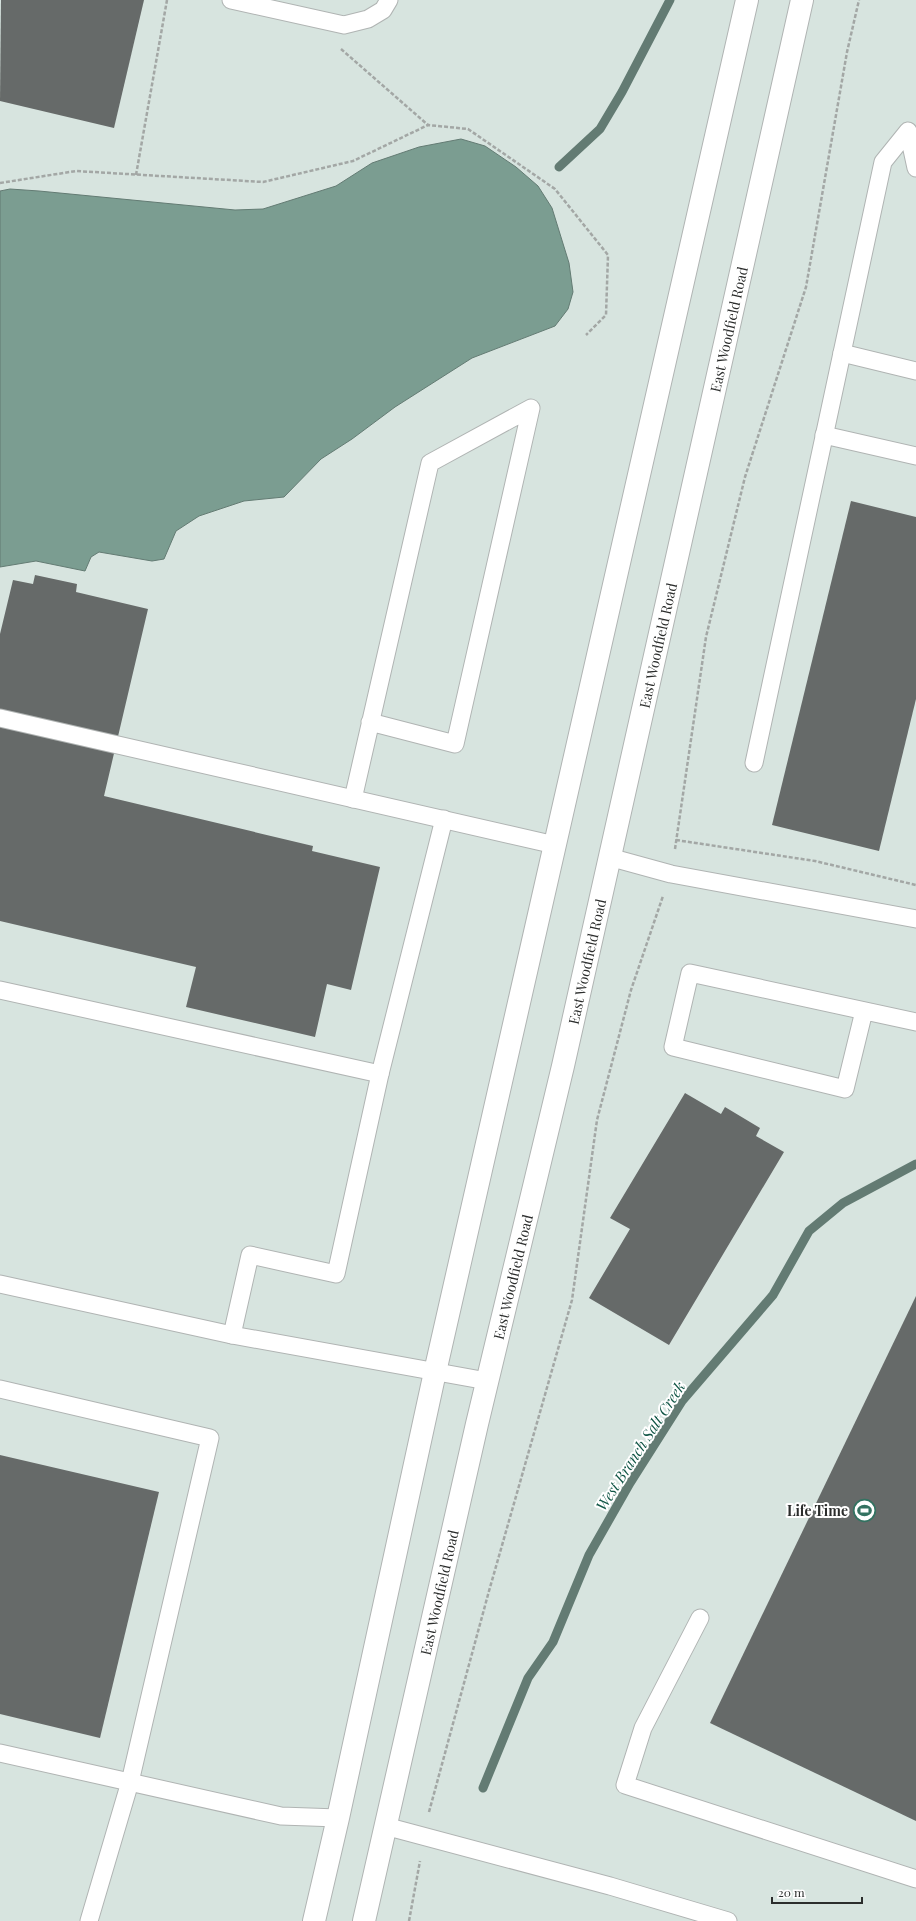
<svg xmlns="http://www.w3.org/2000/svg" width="916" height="1921" font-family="'Playfair Display',serif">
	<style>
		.built { fill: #d7e4df }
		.water { fill: #7b9d91; stroke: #637b73 }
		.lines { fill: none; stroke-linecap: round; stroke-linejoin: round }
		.stream { stroke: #637b73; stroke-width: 9 }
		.building { fill: #666a69 }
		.service-casing { stroke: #b0b4b3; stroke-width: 19 }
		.tertiary-casing { stroke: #b0b4b3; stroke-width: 24 }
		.path { stroke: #a3a7a5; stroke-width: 2.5; stroke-dasharray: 4 2; stroke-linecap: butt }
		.service { stroke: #fff; stroke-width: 17 }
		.tertiary { stroke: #fff; stroke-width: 22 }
		.labels { text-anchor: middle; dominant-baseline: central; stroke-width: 4; stroke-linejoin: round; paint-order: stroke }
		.street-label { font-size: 14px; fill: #2b2d2c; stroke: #fff }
		.poi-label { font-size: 14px; font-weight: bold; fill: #2b2d2c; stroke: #fff; text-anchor: end }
		.water-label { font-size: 15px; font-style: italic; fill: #105545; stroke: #fff }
	</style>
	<rect width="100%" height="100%" fill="#e8edeb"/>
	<path class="built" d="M0,0H916V1921H0V567L36,561L85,571L91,557L99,552L152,561L164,559L176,531L199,516L244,501L284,497L321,459L352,439L395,407L472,358L555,326L569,263L552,208L538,187L516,167L485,146L461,139L419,147L372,163L336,186L263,209L235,210L10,189L0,191Z"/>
	<path class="water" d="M461,139L485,146L516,167L538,186L552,208L569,263L573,292L568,309L555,326L472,358L395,407L352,439L321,459L284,497L244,501L199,516L176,531L164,559L152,561L99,552L91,557L85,571L36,561L0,567V191L10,189L39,191L235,210L263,209L336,186L372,163L419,147Z"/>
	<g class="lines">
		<g class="stream">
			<path d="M559,167L600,129L622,92L670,0"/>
			<path d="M483,1788L528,1678L553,1642L589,1555L630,1483L682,1401L773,1295L809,1231L843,1203L916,1164"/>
		</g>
	</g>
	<g class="building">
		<path d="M1,0H144L114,128L0,101Z"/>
		<path d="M851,501L916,517V699L879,851L772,825Z"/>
		<path d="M35,575L77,584L76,592L148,609L104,796L313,846L312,851L380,867L351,990L327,984L315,1037L186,1007L196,967L0,921V634L13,580L33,584Z"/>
		<path d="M685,1093L721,1114L725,1107L760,1128L756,1136L784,1152L669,1345L589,1298L630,1229L610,1218Z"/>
		<path d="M916,1296V1821L710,1723Z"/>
		<path d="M0,1455L159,1492L100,1738L0,1714Z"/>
	</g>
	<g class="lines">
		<defs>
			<g id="service">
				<path d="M231,0L344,25L368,19L383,10L389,0"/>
				<path d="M842,353L916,371"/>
				<path d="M824,435L916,456"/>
				<path d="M0,718L555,845"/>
				<path d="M754,763L883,162L908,131L916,168"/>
				<path d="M353,799L430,463L531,408L455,744L370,722"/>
				<path d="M609,857L671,874L916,919"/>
				<path d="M0,990L380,1074L336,1274L250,1255L232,1335"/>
				<path d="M864,1011L845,1089L673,1047L690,973L916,1022"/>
				<path d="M380,1074L444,819"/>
				<path d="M0,1284L232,1335L487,1381"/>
				<path d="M0,1389L210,1438L130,1782L89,1921"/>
				<path d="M700,1618L643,1728L625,1785L916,1879"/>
				<path d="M0,1753L281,1816L338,1818"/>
				<path d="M385,1826L610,1886L728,1921"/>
			</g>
			<g id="tertiary">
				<path d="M314,1921L338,1818L435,1372L747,0"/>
				<path id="s1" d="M364,1921L477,1424L563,1066L802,0"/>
			</g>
		</defs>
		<use href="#service" class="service-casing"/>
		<use href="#tertiary" class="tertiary-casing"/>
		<g class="path">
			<path d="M341,49L428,125"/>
			<path d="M136,175L167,0"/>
			<path d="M0,183L76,171L263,182L353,161L428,125L468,129L555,189L608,255L606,315L586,335"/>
			<path d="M676,840L815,861L916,885"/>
			<path d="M675,849L706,637L745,477L806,287L847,52L859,0"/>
			<path d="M429,1812L489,1591L572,1300L597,1120L631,990L663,896"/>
			<path d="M409,1921L420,1861"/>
		</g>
		<use href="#service" class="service"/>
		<use href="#tertiary" class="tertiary"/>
	</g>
	<defs>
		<symbol id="stadium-ring" viewBox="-11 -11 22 22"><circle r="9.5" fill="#fff" stroke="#337261" stroke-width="1.5"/><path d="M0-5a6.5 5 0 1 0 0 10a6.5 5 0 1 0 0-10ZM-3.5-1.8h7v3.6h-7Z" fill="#337261"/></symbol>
	</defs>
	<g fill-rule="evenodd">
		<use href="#stadium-ring" x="852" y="1498" width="25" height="25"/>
	</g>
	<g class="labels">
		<g class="street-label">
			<text stroke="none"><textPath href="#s1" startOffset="1633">East Woodfield Road</textPath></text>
			<text stroke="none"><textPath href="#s1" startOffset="1309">East Woodfield Road</textPath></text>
			<text stroke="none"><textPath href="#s1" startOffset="985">East Woodfield Road</textPath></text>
			<text stroke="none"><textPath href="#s1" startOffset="661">East Woodfield Road</textPath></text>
			<text stroke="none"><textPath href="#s1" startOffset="337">East Woodfield Road</textPath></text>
		</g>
		<g class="poi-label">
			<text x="848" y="1510">Life Time</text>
		</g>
		<g class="water-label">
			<text transform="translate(640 1446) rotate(-57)">West Branch Salt Creek</text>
		</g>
	</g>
	<path d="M772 1897v6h90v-6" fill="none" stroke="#2b2d2c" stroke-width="2"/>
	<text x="778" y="1897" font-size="12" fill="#2b2d2c" stroke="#ffffff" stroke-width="3" paint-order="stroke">20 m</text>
</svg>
